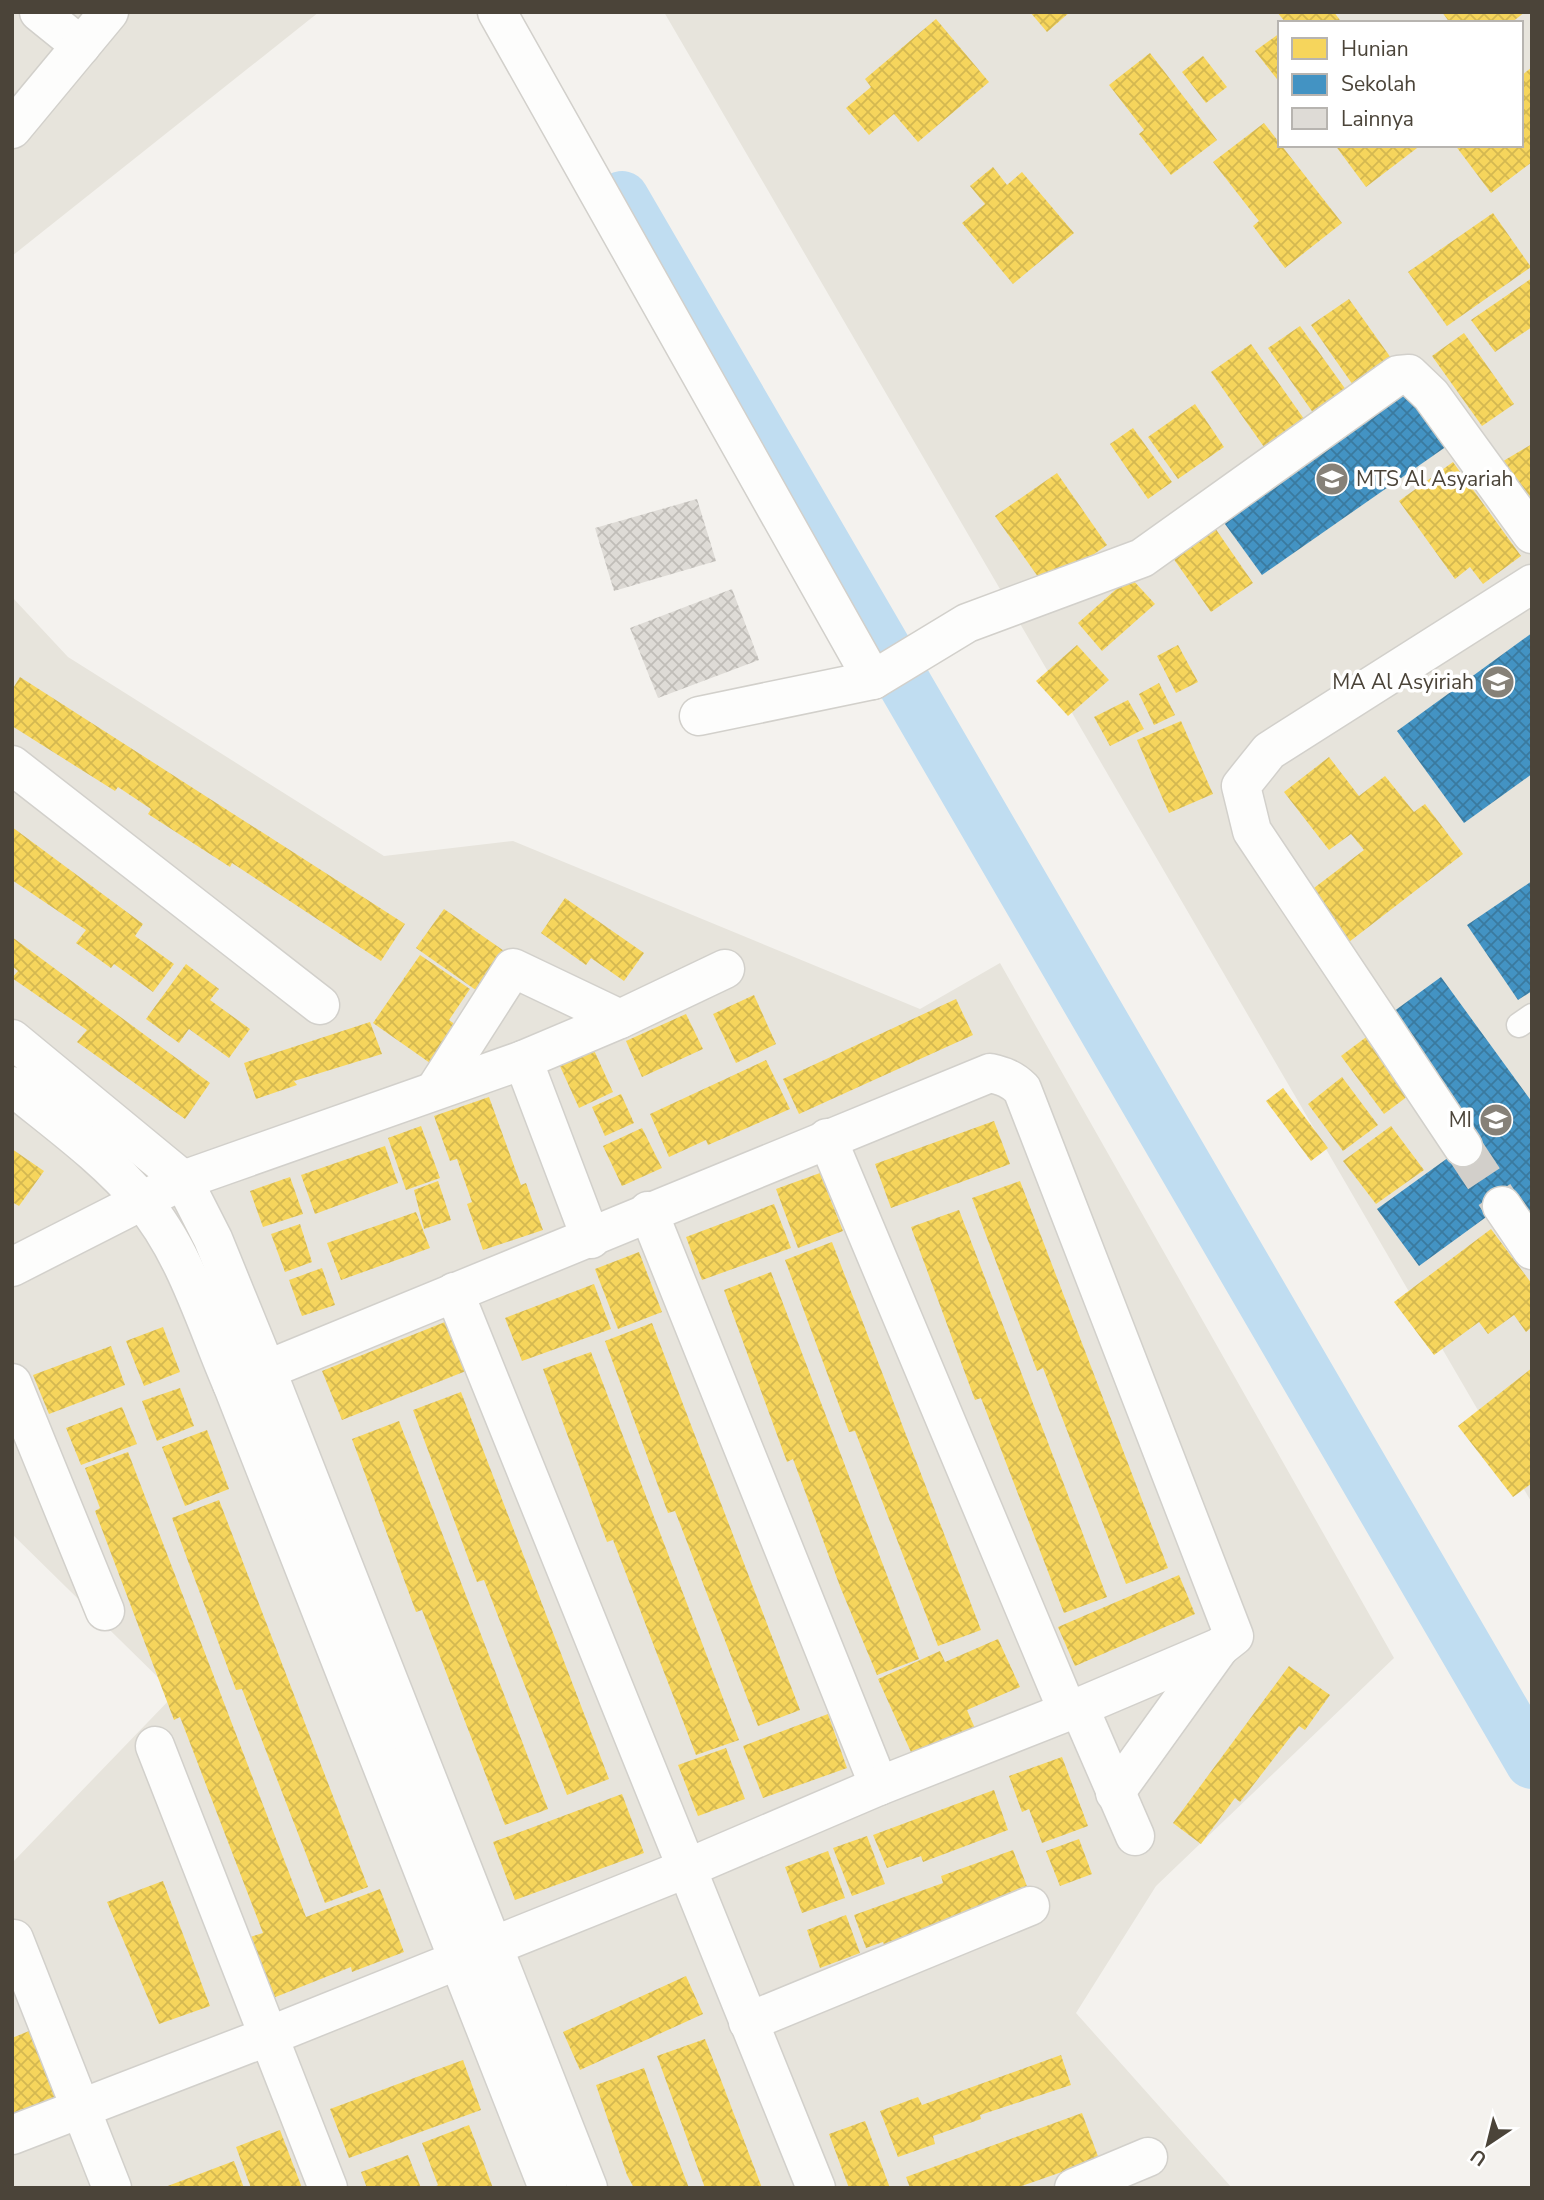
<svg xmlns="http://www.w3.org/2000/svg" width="1544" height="2200" font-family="'Nunito Sans',sans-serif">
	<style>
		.residential { fill: #e7e4dc; fill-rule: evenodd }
		.homes { fill: url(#homes-cross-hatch) }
		.schools { fill: url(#schools-cross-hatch) }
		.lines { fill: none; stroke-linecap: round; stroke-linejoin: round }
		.canal { stroke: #c0ddf1; stroke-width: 54 }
		.building { fill: url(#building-cross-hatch) }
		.street-tunnel { stroke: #d2cfca; stroke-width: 38; stroke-dasharray: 38 19; stroke-linecap: butt }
		.lane-casing { stroke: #d2d0cb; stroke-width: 27 }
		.street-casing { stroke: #d2d0cb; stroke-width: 41 }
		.lane { stroke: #fdfdfc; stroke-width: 24 }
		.street { stroke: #fdfdfc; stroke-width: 38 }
		.labels { text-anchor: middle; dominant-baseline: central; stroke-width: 7; stroke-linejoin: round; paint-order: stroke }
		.poi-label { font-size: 21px; fill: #4b4439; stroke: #fff; text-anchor: end }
	</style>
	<defs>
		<pattern id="homes-cross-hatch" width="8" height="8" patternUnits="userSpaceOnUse" patternTransform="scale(1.75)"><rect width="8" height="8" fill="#f6d55c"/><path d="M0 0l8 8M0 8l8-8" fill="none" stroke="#d4b851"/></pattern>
		<pattern id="schools-cross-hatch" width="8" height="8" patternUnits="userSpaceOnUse" patternTransform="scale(1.75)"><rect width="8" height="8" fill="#4393c3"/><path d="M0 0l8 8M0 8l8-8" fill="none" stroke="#3a7a9f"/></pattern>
		<pattern id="building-cross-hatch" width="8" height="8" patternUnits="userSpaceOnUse" patternTransform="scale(1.75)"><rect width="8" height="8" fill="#dedbd6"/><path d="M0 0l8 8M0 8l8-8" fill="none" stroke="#c0bdb8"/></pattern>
	</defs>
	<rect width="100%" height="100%" fill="#f4f2ee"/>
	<g class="residential">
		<path d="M12,12H319L12,256Z"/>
		<path d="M664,12H1532V1503ZM1280,23H1521V145H1280Z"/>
		<path d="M12,597L68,657L384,856L513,841L920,1009L1000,963L1394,1658L1156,1886L1076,2013L1232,2188H12V1863L175,1694L12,1534Z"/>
	</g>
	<g class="homes">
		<path d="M1030,12H1070L1047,32Z"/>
		<path d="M1277,12H1334L1342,23H1286Z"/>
		<path d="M1442,12H1525L1511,23H1450Z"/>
		<path d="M936,19L989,82L918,142L894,114L869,135L846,108L871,87L865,79Z"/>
		<path d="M1280,33V83L1255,51Z"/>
		<path d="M1150,53L1217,140L1171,175L1139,134L1144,130L1109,85Z"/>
		<path d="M1203,56L1227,87L1206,103L1182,72Z"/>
		<path d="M1532,67V162L1491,193L1455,145H1521V76Z"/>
		<path d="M1264,123L1342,223L1285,268L1253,226L1259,221L1213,162Z"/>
		<path d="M1335,145H1421L1366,187Z"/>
		<path d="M993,167L1007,185L1022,172L1074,233L1013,284L962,223L985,204L970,186Z"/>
		<path d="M1493,213L1531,267L1447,326L1408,272Z"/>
		<path d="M1532,278V327L1495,352L1471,320Z"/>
		<path d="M1349,299L1391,358L1353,385L1311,325Z"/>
		<path d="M1300,326L1349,394L1316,417L1268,348Z"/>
		<path d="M1464,333L1514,404L1482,426L1432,356Z"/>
		<path d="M1251,344L1309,426L1269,454L1211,372Z"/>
		<path d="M1195,404L1224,447L1178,479L1148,437Z"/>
		<path d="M1133,428L1172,482L1148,499L1110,444Z"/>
		<path d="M1532,444V513L1500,463Z"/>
		<path d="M1453,462L1521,556L1483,584L1470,567L1455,579L1399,501Z"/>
		<path d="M1057,473L1107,545L1046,588L995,516Z"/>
		<path d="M1215,528L1253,583L1211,612L1173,558Z"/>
		<path d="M1130,577L1155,604L1102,651L1078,623Z"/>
		<path d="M1077,645L1109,680L1068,716L1036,681Z"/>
		<path d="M1178,645L1198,682L1176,693L1157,656Z"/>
		<path d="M20,677L405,924L381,961L232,863L230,867L148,814L151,809L118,787L115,791L12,726V690Z"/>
		<path d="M1159,683L1175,715L1154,725L1139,694Z"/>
		<path d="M1128,700L1144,729L1110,746L1094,717Z"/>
		<path d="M1181,721L1213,794L1169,813L1137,740Z"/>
		<path d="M1329,757L1359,796L1385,776L1414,812L1425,804L1463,854L1349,942L1310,891L1364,850L1351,834L1329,850L1284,792Z"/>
		<path d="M12,827L143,924L135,936L174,964L153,992L114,964L111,968L76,943L86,930L12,880Z"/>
		<path d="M565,898L644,953L624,981L591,958L586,965L541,933Z"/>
		<path d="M444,909L507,953L480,993L416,948Z"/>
		<path d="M12,937L210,1083L185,1119L77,1042L87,1030L12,978L18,971L12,966Z"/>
		<path d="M420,955L470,989L449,1020L456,1025L430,1063L373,1023Z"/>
		<path d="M186,964L219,989L210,1000L250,1029L229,1058L189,1029L179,1043L146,1019Z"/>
		<path d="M754,995L776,1044L736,1063L713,1014Z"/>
		<path d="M956,999L973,1035L799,1114L783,1079Z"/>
		<path d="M686,1014L703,1049L642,1077L626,1041Z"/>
		<path d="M370,1022L382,1054L294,1081L297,1085L256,1099L244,1063Z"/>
		<path d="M1373,1032L1416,1090L1384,1114L1341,1056Z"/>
		<path d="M593,1048L613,1092L579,1108L559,1064Z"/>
		<path d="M766,1060L790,1109L708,1145L706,1140L669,1157L650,1114Z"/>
		<path d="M1342,1077L1378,1125L1343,1151L1308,1104Z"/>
		<path d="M1283,1088L1328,1148L1311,1161L1266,1101Z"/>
		<path d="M621,1094L634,1123L605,1136L592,1107Z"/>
		<path d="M489,1097L521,1185L526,1183L543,1230L483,1250L467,1204L472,1202L457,1159L450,1161L434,1116Z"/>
		<path d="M994,1121L1010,1164L891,1208L875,1164Z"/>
		<path d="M421,1126L440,1178L406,1190L388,1138Z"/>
		<path d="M1391,1126L1424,1170L1376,1204L1343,1161Z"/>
		<path d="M642,1128L662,1168L622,1186L603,1146Z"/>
		<path d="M385,1146L398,1183L315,1214L301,1175Z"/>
		<path d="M12,1149L44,1171L19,1206L12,1202Z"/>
		<path d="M820,1173L843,1231L798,1248L776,1189Z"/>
		<path d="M290,1177L303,1214L263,1227L250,1191Z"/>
		<path d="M438,1181L451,1220L424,1229L414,1190Z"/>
		<path d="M1020,1181L1168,1568L1126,1584L1043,1368L1037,1371L972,1198Z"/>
		<path d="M774,1204L791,1248L702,1280L686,1237Z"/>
		<path d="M959,1210L1107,1597L1064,1613L981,1398L975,1400L911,1227Z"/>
		<path d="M416,1212L430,1248L341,1280L327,1243Z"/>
		<path d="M300,1224L312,1262L285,1272L271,1234Z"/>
		<path d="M1491,1229L1532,1284V1327L1526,1332L1514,1315L1488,1334L1479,1322L1434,1355L1394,1302Z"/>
		<path d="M832,1242L981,1630L938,1646L855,1431L849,1432L785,1260Z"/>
		<path d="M639,1252L662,1312L618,1329L595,1269Z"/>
		<path d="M322,1268L335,1305L302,1316L289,1280Z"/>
		<path d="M771,1272L919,1659L877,1675L841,1589L793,1459L787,1462L724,1290Z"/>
		<path d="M594,1284L611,1329L522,1361L505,1318Z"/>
		<path d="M445,1322L466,1371L342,1420L322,1371Z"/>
		<path d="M652,1323L800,1710L758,1726L675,1511L668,1513L605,1341Z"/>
		<path d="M163,1327L180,1372L144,1386L126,1341Z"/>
		<path d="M111,1346L125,1385L49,1414L33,1375Z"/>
		<path d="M591,1352L739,1740L696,1755L613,1540L607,1542L543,1369Z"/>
		<path d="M1532,1368V1483L1513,1497L1458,1426Z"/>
		<path d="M180,1388L194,1426L157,1441L142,1401Z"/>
		<path d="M461,1392L609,1779L567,1795L484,1580L477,1582L413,1410Z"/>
		<path d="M122,1407L137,1444L81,1465L66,1428Z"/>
		<path d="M399,1421L548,1809L505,1825L422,1610L416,1612L352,1439Z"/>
		<path d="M207,1430L229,1489L185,1506L162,1447Z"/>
		<path d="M128,1452L306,1917L380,1889L404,1952L352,1972L351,1967L273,1998L250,1937L263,1933L180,1717L174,1720L95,1511L100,1508L85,1468Z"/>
		<path d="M219,1500L368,1887L325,1903L242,1689L236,1690L172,1518Z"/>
		<path d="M1179,1575L1195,1614L1075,1666L1058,1627Z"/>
		<path d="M998,1639L1020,1687L967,1710L977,1733L915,1761L878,1679L940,1651L945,1662Z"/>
		<path d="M1289,1666L1330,1695L1305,1730L1299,1726L1240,1802L1235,1798L1201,1844L1173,1823Z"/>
		<path d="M828,1714L847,1768L763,1798L743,1746Z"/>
		<path d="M726,1748L745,1799L698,1816L678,1765Z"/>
		<path d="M1062,1757L1088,1826L1042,1843L1029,1809L1022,1812L1009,1776Z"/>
		<path d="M994,1790L1008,1830L923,1862L921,1856L887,1868L873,1835Z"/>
		<path d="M622,1794L644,1853L515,1900L493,1842Z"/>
		<path d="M867,1836L885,1884L852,1896L833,1848Z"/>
		<path d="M1079,1839L1092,1874L1060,1886L1046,1851Z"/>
		<path d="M1013,1850L1028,1889L886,1950L883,1942L866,1948L854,1915L943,1883L941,1876Z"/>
		<path d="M828,1851L845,1898L802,1913L785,1867Z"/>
		<path d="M163,1881L210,2006L159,2024L107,1902Z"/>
		<path d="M846,1915L860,1953L820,1968L807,1930Z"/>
		<path d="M686,1976L703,2014L580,2070L563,2032Z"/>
		<path d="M29,2031L58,2105L12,2119V2038Z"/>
		<path d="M705,2039L721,2080L762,2188H705L657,2056Z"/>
		<path d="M1061,2055L1071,2085L980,2115L981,2119L933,2136L935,2144L898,2157L880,2111L918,2097L922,2105Z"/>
		<path d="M463,2060L481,2110L349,2158L330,2109Z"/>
		<path d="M644,2068L659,2110L689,2188H634L627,2175L596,2085Z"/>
		<path d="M1082,2113L1099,2159L1016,2188H910L906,2177Z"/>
		<path d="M865,2121L890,2188H849L829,2134Z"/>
		<path d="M469,2125L493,2188H433L438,2185L422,2143Z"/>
		<path d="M280,2130L302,2188H251L236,2147Z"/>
		<path d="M408,2155L421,2188H367L361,2172Z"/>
		<path d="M234,2161L244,2188H165V2187Z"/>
	</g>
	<g class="schools">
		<path d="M1403,383L1447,446L1262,575L1217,513Z"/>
		<path d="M1532,633V774L1464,823L1397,731Z"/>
		<path d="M1532,881V991L1518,1000L1467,925Z"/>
		<path d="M1441,977L1532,1102V1219L1515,1196L1419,1266L1377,1209L1463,1147L1386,1017Z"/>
	</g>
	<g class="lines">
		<path class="canal" d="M622,198L1532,1762"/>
	</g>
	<g class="building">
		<path d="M697,499L716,561L614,591L595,528Z"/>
		<path d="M732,589L759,660L658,698L630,628Z"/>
	</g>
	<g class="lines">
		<path class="street-tunnel" d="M1463,1147L1502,1206"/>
		<defs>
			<path id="lane" d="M1519,1025L1532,1016"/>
			<g id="street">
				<path d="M39,12L81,46"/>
				<path d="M497,12L873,680"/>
				<path d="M12,129L109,12"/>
				<path d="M699,716L873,680L967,623L1142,558L1398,375L1409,374L1431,395L1532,534"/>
				<path d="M12,765L320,1005"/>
				<path d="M12,1039L183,1180L213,1239L266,1369L588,2188"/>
				<path d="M523,1060L591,1239"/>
				<path d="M12,1086C56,1122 105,1157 142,1201C185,1251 206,1324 232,1384L548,2188"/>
				<path d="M435,1090L513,968L620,1019"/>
				<path d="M827,1138L1068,1712"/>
				<path d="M1463,1147L1252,831L1241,786L1269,751L1532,584"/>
				<path d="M1502,1206L1532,1250"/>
				<path d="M648,1211L879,1786"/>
				<path d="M12,1267L183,1180L523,1060L620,1019L725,969"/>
				<path d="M454,1292L816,2188"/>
				<path d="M12,1383L105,1611"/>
				<path d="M1079,1707L1135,1836"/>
				<path d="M155,1746L328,2188"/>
				<path d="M1115,1793L1220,1647"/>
				<path d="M14,1939L112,2188"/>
				<path d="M748,2022L1030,1906"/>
				<path d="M12,2135L269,2036L685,1869L879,1786L1079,1707L1220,1647L1234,1636L1022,1089C1012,1079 1003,1076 990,1073L232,1384"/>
				<path d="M1074,2188L1148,2157"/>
			</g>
		</defs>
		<use href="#lane" class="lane-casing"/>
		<use href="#street" class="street-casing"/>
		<use href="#lane" class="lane"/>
		<use href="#street" class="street"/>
	</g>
	<defs>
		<symbol id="school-disc" viewBox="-11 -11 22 22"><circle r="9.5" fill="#868178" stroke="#fff"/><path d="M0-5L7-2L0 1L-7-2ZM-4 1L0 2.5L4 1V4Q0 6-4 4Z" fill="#fff"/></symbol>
	</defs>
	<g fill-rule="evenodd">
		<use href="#school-disc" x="1313" y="460" width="38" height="38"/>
		<use href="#school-disc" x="1479" y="663" width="38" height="38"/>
		<use href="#school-disc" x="1477" y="1101" width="38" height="38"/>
	</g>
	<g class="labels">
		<g class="poi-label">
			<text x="1356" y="479" text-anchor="start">MTS Al Asyariah</text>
			<text x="1474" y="682">MA Al Asyiriah</text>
			<text x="1472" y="1120">MI</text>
		</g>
	</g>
	<rect width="1544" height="2200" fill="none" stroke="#4b4439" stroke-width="28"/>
	<rect x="1278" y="21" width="245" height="126" fill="#ffffff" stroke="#b7b4b0" stroke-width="2"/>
	<rect x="1292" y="38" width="35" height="21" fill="#f6d55c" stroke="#b7b4b0" stroke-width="2"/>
	<text x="1341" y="56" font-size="21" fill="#4b4439">Hunian</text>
	<rect x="1292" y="74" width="35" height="21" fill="#4393c3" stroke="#b7b4b0" stroke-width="2"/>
	<text x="1341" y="91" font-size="21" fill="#4b4439">Sekolah</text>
	<rect x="1292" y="108" width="35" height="21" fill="#dedbd6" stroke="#b7b4b0" stroke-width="2"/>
	<text x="1341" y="126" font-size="21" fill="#4b4439">Lainnya</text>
	<g transform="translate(1488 2144) rotate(215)" stroke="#ffffff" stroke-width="5" paint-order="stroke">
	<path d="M0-5L12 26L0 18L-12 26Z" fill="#4b4439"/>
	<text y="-10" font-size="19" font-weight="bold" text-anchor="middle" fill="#4b4439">U</text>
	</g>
</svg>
